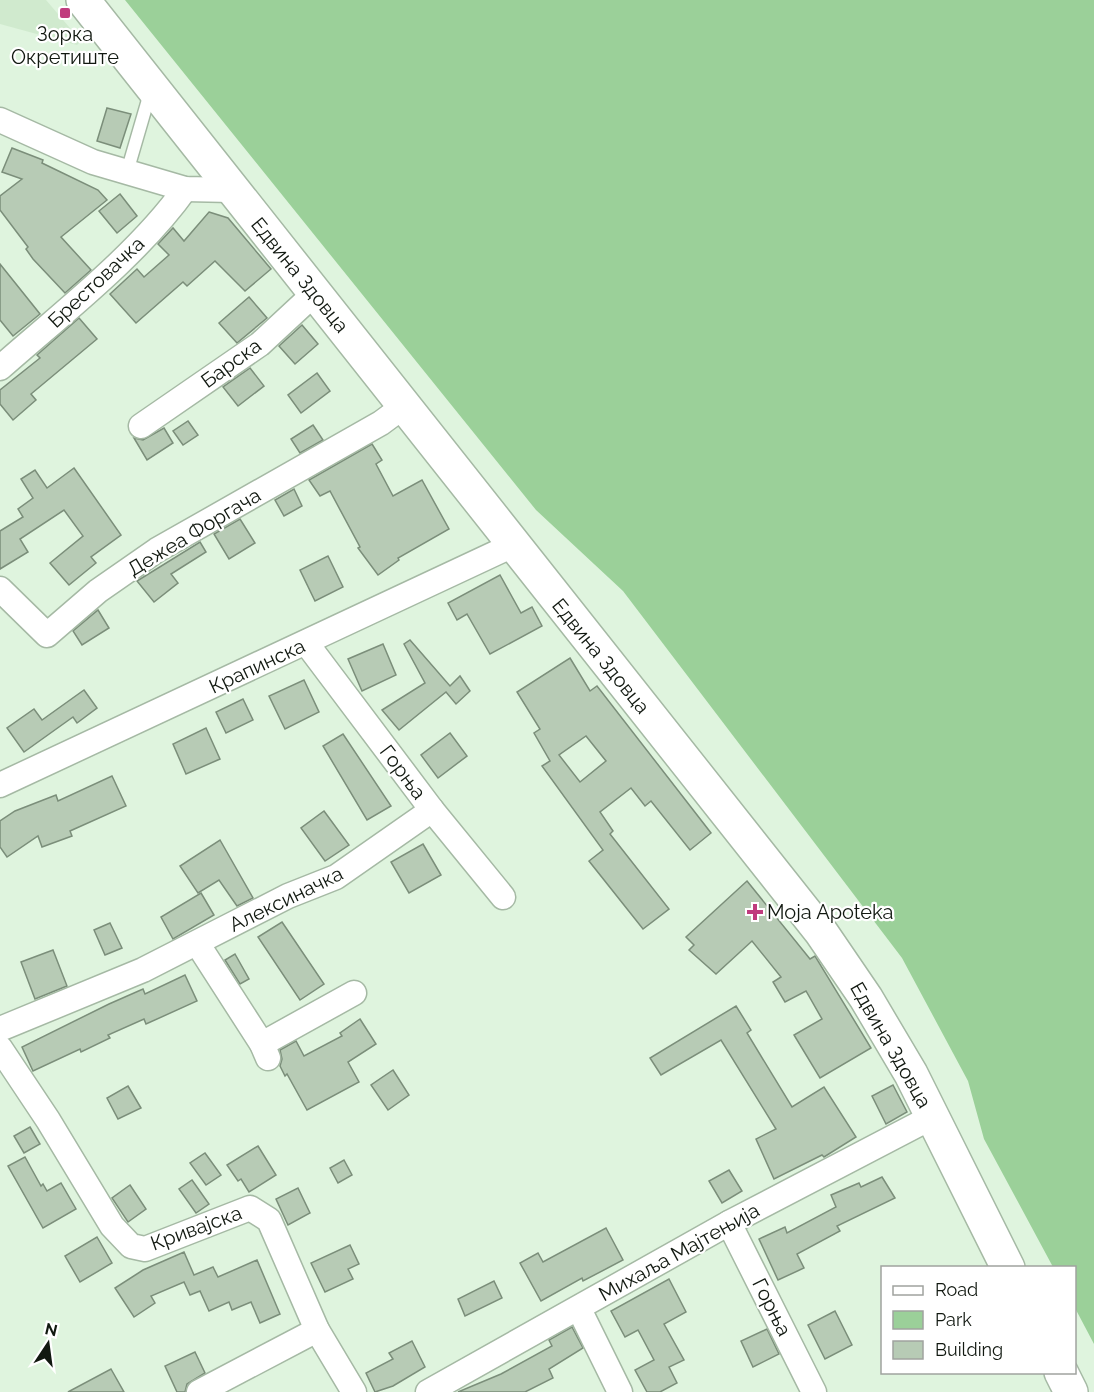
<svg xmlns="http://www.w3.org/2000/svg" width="1094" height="1392" font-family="Raleway,sans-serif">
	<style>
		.built { fill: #d0eace }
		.green { fill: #9bd099 }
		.building { fill: #b7cbb5; stroke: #7b8e7a; stroke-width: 1.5; fill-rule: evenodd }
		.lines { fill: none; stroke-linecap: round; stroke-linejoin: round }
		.lane-casing { stroke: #a5b9a4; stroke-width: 15 }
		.street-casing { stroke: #a5b9a4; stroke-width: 27 }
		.secondary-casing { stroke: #a5b9a4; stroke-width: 36 }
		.lane { stroke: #fff; stroke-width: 12 }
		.street { stroke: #fff; stroke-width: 24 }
		.secondary { stroke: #fff; stroke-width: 33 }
		.poi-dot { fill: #c03b7e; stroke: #fff; stroke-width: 2 }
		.labels { text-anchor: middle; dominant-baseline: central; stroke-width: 4.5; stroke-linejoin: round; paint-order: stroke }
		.poi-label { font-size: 20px; fill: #111810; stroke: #fff }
		.street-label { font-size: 20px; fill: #111810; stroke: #fff }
	</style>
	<rect width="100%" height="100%" fill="#dff4de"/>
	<path class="built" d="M0,0H46L81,41L77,45L0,24Z"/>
	<path class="green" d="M125,0H1094V1344L1075,1308L1074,1268L1053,1267L984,1139L968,1081L902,958L623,591L536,510Z"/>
	<g class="building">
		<path d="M107,108L131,114L120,148L97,141Z"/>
		<path d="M12,148L43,160L42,163L98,190L107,200L61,237L91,270L65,293L33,259L26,249L28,247L0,210V196L22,179L2,172Z"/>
		<path d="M120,194L137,216L117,233L99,211Z"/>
		<path d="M209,212L228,218L271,269L245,291L215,261L187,286L183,282L136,323L110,294L137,269L144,277L169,255L158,244L173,228L184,241Z"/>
		<path d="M0,264L40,314L13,336L0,320Z"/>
		<path d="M249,297L267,318L237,343L219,323Z"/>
		<path d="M79,318L97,339L31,394L36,400L13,420L0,404V390L40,358L37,355Z"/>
		<path d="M302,325L318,344L295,364L279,346Z"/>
		<path d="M250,368L264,386L238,406L223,387Z"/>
		<path d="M317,373L330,391L301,413L288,395Z"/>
		<path d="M188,421L198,435L183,445L173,431Z"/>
		<path d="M313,425L323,440L300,453L291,439Z"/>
		<path d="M164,428L173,443L147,460L134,438L143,440Z"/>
		<path d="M372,444L382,460L376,464L393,496L422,480L449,529L398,558L399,560L378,575L358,548L360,547L330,491L320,496L309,480Z"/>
		<path d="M74,468L121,535L91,557L96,563L69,585L50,563L83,536L64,510L20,539L28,552L0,569V531L23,517L18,509L33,498L21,479L35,470L47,488Z"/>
		<path d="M294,489L302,506L284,516L275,500Z"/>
		<path d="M240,519L255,543L229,559L214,534Z"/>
		<path d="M200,542L206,552L171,574L178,583L154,602L137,581Z"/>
		<path d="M328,556L343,587L315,601L300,570Z"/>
		<path d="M500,575L521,613L532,607L542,626L490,654L467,614L457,620L448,603Z"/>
		<path d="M98,610L109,628L82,645L73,631Z"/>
		<path d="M410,640L450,686L460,676L470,691L456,704L446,692L399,730L382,710L425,683L404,644Z"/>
		<path d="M383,644L396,675L362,691L348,659Z"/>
		<path d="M570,658L590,691L597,686L711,833L690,850L651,801L645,806L631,788L600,812L613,831L610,834L669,909L643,929L589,861L603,850L542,766L550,761L534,733L540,729L517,692ZM586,736L606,761L580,782L559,755Z"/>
		<path d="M304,680L319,712L285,729L269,696Z"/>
		<path d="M84,690L97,708L77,723L73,717L24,752L7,728L34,709L42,720Z"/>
		<path d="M243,699L253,720L226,733L216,712Z"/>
		<path d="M206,728L220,759L186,774L173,744Z"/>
		<path d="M450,733L467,756L438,778L421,755Z"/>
		<path d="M343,734L391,806L367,820L323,746Z"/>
		<path d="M112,776L126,806L70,831L72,836L42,847L38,836L7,857L0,847V821L15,811L56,795L58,801Z"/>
		<path d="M324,811L349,845L325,861L301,828Z"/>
		<path d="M220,840L253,898L237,906L219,880L198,893L180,866Z"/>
		<path d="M423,844L441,875L409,893L391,862Z"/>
		<path d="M747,881L810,959L815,956L871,1048L820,1078L794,1035L822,1019L806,991L785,1002L773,982L781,977L752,941L716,974L689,950L694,945L686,937Z"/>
		<path d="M201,893L214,915L173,939L161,917Z"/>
		<path d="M282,922L324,984L300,1000L258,937Z"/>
		<path d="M110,923L122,948L105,955L94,930Z"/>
		<path d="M53,950L67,986L35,999L21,962Z"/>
		<path d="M235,954L249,979L240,984L225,960Z"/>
		<path d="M185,975L197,1001L146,1024L144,1019L108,1035L110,1038L81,1052L80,1049L33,1071L22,1047L109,1004L143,989L145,994Z"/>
		<path d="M736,1006L751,1030L747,1033L792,1107L824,1087L856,1137L824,1157L822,1155L774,1179L756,1139L776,1129L721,1040L661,1075L650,1058Z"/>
		<path d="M360,1019L376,1044L348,1062L359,1082L307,1110L287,1074L285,1076L280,1066L282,1059L280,1050L296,1041L304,1056L342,1036L340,1033Z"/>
		<path d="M393,1070L409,1095L388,1110L371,1085Z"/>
		<path d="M893,1085L907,1112L886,1124L872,1096Z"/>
		<path d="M128,1086L141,1108L118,1119L107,1098Z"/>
		<path d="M30,1127L40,1144L24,1153L14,1136Z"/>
		<path d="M258,1146L276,1175L249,1192L241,1179L238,1181L227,1165Z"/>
		<path d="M205,1153L221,1175L206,1185L190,1163Z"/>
		<path d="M25,1157L41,1186L43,1184L47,1191L61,1183L76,1209L43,1228L8,1166Z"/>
		<path d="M344,1160L352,1175L338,1183L330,1168Z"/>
		<path d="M729,1170L742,1191L722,1203L709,1181Z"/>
		<path d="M882,1177L895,1198L837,1226L840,1231L797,1254L804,1268L778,1280L759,1239L785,1227L787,1233L836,1207L831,1195L859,1183L861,1187Z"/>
		<path d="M192,1180L209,1204L196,1213L179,1189Z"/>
		<path d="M130,1185L146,1209L128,1222L112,1198Z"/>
		<path d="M298,1188L310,1213L288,1225L276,1199Z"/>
		<path d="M606,1228L623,1260L583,1281L582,1278L541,1301L520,1263L538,1253L543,1262Z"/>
		<path d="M97,1237L112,1263L80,1282L65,1256Z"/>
		<path d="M350,1245L359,1264L348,1269L353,1279L325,1292L311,1263Z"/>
		<path d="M184,1252L194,1275L213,1267L218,1277L257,1260L280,1314L260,1323L251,1302L232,1310L229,1302L209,1311L200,1291L190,1295L184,1282L151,1296L155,1303L134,1317L115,1288L143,1270Z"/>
		<path d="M669,1279L686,1312L664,1324L684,1360L669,1367L677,1383L660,1392H647L635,1370L654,1360L638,1330L625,1337L611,1311Z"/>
		<path d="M494,1281L502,1298L465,1316L458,1299Z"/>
		<path d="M835,1311L852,1345L825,1359L808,1325Z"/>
		<path d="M572,1327L583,1348L549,1369L553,1378L525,1392H458L501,1374L552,1346L549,1340Z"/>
		<path d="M767,1329L779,1354L753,1367L741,1341Z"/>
		<path d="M412,1341L425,1367L393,1386L375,1392L366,1373L393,1359L389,1353Z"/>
		<path d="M195,1352L205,1373L187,1384L185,1392H177L165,1366Z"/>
		<path d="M111,1369L124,1392H68Z"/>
	</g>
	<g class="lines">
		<defs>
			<path id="lane" d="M127,172L150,93"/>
			<g id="street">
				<path d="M0,120L93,162L185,189L232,190"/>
				<path d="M0,368C60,315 139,254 185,189"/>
				<path d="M141,426L260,344L315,293"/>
				<path d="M0,589L47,635L98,591L157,550L381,423L404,406"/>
				<path d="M307,644L432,810L503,897"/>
				<path d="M0,785L513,545"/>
				<path d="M197,943L262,1044L268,1058"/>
				<path d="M0,1029L143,970L288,896L336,877L432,810"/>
				<path d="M262,1044L354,993"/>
				<path d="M0,1048L48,1120L112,1226L131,1246L145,1249L250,1208L269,1220L317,1330L354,1392"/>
				<path d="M729,1223L814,1392"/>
				<path d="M579,1309L620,1392"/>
				<path d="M199,1392L317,1330"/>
				<path d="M428,1392L729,1223L932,1117"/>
			</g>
			<g id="secondary">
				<path d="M83,0L821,932L866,998L911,1074L1008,1268"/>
				<path d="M1061,1372L1071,1392"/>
			</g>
		</defs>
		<use href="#lane" class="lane-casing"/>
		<use href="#street" class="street-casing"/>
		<use href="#secondary" class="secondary-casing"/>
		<use href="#lane" class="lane"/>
		<use href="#street" class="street"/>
		<use href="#secondary" class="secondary"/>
	</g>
	<g class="poi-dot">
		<rect x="59" y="7" width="12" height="12" rx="3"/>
		<path d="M752 903h6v6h6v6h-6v6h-6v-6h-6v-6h6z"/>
	</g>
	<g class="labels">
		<g class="poi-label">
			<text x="65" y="34">Зорка<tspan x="65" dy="23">Окретиште</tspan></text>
			<text x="767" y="912" text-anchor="start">Moja Apoteka</text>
		</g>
		<g class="street-label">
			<text transform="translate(300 275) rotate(51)">Едвина Здовца</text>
			<text transform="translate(96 282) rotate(-43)">Брестовачка</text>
			<text transform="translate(231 363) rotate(-36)">Барска</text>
			<text transform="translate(194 532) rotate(-31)">Дежеа Форгача</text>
			<text transform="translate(601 656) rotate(51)">Едвина Здовца</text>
			<text transform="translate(257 666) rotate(-25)">Крапинска</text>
			<text transform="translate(403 772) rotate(53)">Горња</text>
			<text transform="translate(286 899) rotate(-26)">Алексиначка</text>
			<text transform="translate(891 1045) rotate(60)">Едвина Здовца</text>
			<text transform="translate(196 1228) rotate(-20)">Кривајска</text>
			<text transform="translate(679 1252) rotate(-29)">Михаља Мајтењија</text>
			<text transform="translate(772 1307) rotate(63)">Горња</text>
		</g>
	</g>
	<rect x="881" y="1266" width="195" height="108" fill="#ffffff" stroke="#a0a39f" stroke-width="1.5"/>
	<rect x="893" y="1286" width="30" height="9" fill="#ffffff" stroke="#a0a39f" stroke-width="1.5"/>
	<text x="935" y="1296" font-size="18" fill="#111810">Road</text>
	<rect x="893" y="1311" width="30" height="18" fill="#9bd099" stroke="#a0a39f" stroke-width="1.5"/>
	<text x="935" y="1326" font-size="18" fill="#111810">Park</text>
	<rect x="893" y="1341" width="30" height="18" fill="#b7cbb5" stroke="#a0a39f" stroke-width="1.5"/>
	<text x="935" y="1356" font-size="18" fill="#111810">Building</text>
	<g transform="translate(48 1344) rotate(13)" stroke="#ffffff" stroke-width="4.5" paint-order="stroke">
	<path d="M0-4.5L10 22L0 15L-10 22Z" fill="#111810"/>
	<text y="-9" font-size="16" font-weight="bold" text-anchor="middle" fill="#111810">N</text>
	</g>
</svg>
